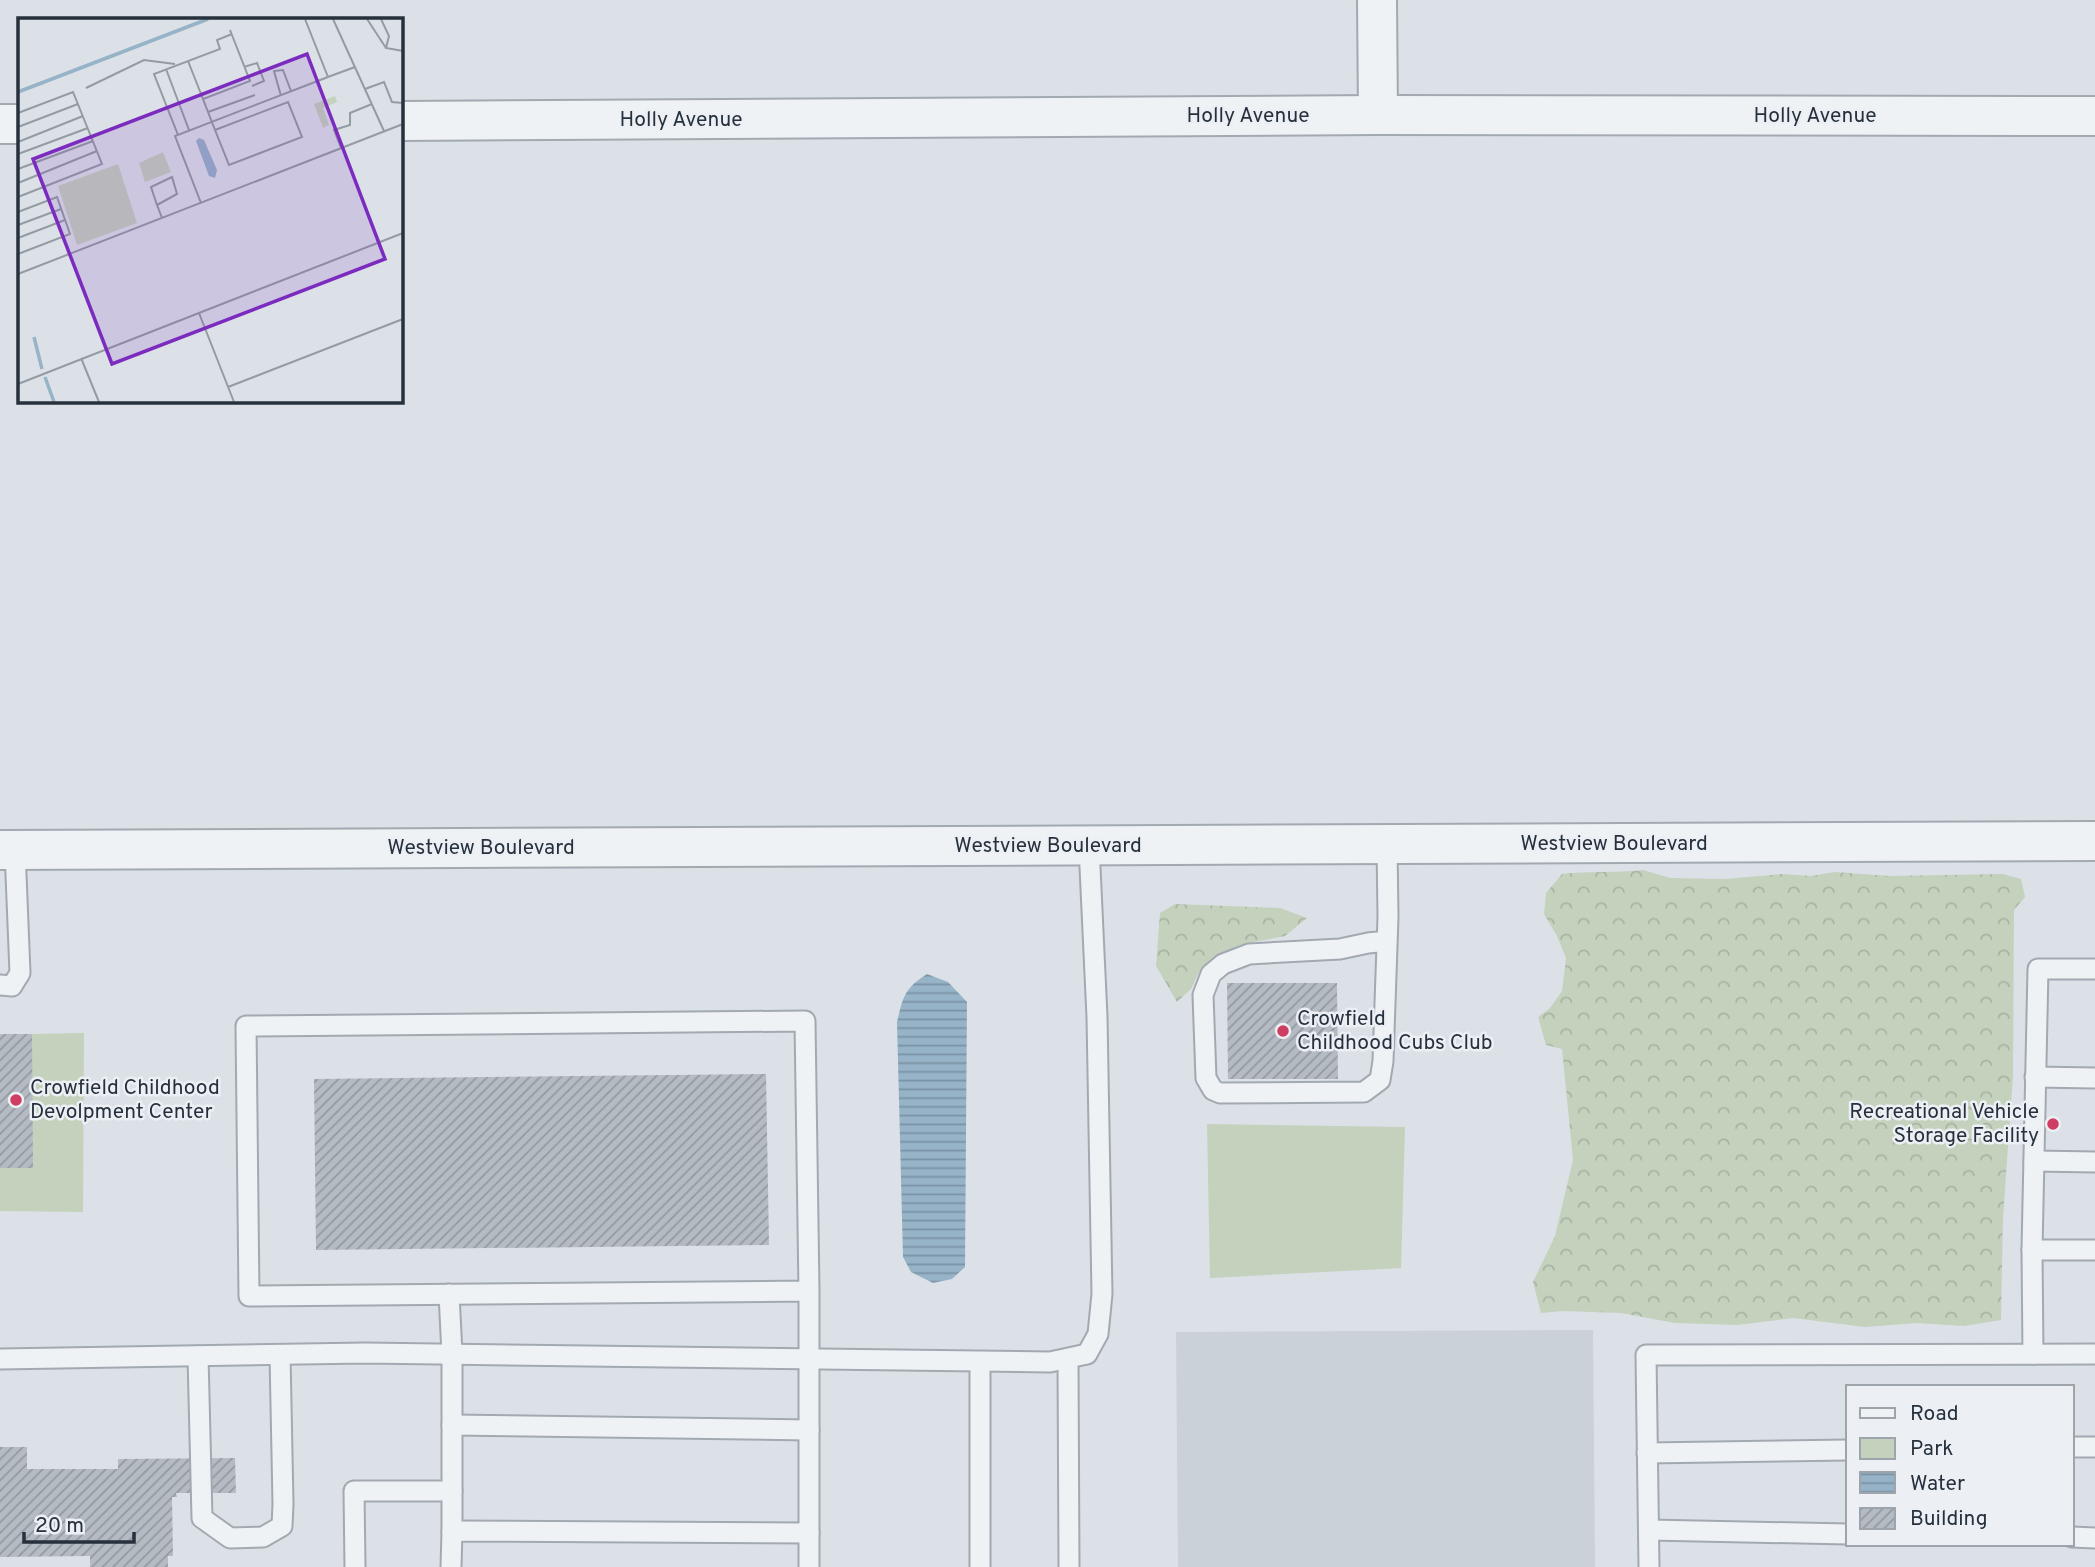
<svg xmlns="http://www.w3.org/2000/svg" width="2095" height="1567" font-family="Overpass,sans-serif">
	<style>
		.built { fill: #cad1d9 }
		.forest { fill: url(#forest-crowns) }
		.green { fill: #c4d1bd }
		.water { fill: url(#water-rules) }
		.building { fill: url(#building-hatch) }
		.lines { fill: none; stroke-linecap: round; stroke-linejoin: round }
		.service-casing { stroke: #a2a9b1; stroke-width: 23 }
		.minor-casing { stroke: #a2a9b1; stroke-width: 42 }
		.tertiary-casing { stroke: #a2a9b1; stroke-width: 42 }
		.service { stroke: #eff2f5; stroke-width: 19 }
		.minor { stroke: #eff2f5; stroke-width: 38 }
		.tertiary { stroke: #eff2f5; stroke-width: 38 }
		.poi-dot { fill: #cf3e62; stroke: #ecf0f4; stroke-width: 2.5 }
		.labels { text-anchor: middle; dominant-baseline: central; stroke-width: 5; stroke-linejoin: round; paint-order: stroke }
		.street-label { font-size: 21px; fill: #26313d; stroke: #ecf0f4 }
		.poi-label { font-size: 21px; fill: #26313d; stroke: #ecf0f4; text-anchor: start }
		.inset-river { fill: none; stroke: #96b3c8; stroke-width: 3.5 }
		.inset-road { fill: none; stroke: #939ba3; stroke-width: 2 }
		.view { fill: #7b2cbf; fill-opacity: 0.15; stroke: #7b2cbf; stroke-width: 3.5 }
		.inset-edge { fill: none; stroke: #26313d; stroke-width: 3.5 }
	</style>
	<defs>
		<pattern id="forest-crowns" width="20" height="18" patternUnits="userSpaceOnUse" patternTransform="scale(1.75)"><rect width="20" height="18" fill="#c4d1bd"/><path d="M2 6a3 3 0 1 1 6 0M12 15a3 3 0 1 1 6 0" fill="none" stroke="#a8b4a3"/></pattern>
		<pattern id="water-rules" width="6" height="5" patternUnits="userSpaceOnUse" patternTransform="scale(1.75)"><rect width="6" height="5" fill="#96b3c8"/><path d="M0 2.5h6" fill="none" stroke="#7a92a4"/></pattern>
		<pattern id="building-hatch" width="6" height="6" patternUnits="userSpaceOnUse" patternTransform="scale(1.75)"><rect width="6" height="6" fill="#b4bbc3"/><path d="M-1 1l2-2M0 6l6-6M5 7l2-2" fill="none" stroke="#9299a0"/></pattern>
	</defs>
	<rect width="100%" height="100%" fill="#dce1e7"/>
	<path class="built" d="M1593,1330L1595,1567H1178L1176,1332Z"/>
	<g class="forest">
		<path d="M1643,870L1670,878L1725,879L1782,874L1811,876L1835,872L1889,876L2003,874L2021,879L2025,897L2014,910L2013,1075L2003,1218L2001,1320L1964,1326L1917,1323L1865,1327L1793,1318L1737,1325L1675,1323L1621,1313L1563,1311L1541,1313L1533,1282L1555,1236L1573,1160L1562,1049L1546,1045L1538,1017L1550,1008L1562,991L1566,958L1557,936L1544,914L1546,893L1562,874C1589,871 1616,873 1643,870Z"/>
		<path d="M1175,904L1280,908L1307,918L1285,936L1254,942L1232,950L1213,960L1198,974L1191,989L1177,1002L1156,966L1160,913Z"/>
	</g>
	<g class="green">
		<path d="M84,1033L83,1212L0,1211V1168L32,1034Z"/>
		<path d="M1207,1124L1405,1127L1401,1268L1210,1278Z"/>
	</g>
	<path class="water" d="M927,974L948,982L967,1002L965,1267L952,1279L933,1283L911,1272L903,1257L897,1022C903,996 905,988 927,974Z"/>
	<g class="building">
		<path d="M1227,983H1337L1338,1079H1228Z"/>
		<path d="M0,1034H32L33,1168H0Z"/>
		<path d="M766,1074L769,1245L316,1250L314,1079Z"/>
		<path d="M0,1447H27V1469H118V1459L235,1458L236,1493H176L177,1497H172L173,1556H168V1567H90V1556L0,1557Z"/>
	</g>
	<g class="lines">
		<defs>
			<g id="service">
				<path d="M1387,845L1388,917L1383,1061L1380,1080L1364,1092L1220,1093L1213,1090L1206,1078L1203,995L1211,974L1223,964L1249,954L1340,949L1368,943L1387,941"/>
				<path d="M2095,969H2038L2032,1250H2095"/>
				<path d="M0,985L12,986L20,973L15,850"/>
				<path d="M2035,1077L2095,1078"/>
				<path d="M2034,1161L2095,1162"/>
				<path d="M2032,1250L2033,1354"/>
				<path d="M449,1294L452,1354V1531"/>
				<path d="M198,1356L202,1518L230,1538L263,1537L282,1526L283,1504L280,1355"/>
				<path d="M0,1359L365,1353L1050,1362L1087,1354L1098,1334L1102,1294L1097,1017L1089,846"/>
				<path d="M1068,1359L1069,1567"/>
				<path d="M452,1425L809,1430"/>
				<path d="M2072,1447H2095"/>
				<path d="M1647,1453L1848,1450"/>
				<path d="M1649,1530L1848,1534"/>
				<path d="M809,1533V1567"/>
				<path d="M2072,1537L2095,1538"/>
				<path d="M355,1567L354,1491H452"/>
				<path d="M451,1567L452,1531L809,1533V1291L805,1021L246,1026L249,1296L809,1291"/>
				<path d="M980,1567V1362"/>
				<path d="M1649,1567L1646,1355L2095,1354"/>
			</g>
			<g id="minor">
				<path d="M1377,0L1378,115"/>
				<path d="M401,121L1378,115L2095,116"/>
				<path d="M0,124H19"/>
			</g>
			<path id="tertiary" d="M0,850L2095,841"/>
		</defs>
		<use href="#service" class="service-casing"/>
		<use href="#minor" class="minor-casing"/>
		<use href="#tertiary" class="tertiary-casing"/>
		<use href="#service" class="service"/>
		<use href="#minor" class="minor"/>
		<use href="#tertiary" class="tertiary"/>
	</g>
	<g class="poi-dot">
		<circle cx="1283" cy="1031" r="7"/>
		<circle cx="16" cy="1100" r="7"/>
		<circle cx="2053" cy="1124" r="7"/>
	</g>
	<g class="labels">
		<g class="street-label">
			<text x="1248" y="116">Holly Avenue</text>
			<text x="1815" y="116">Holly Avenue</text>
			<text x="681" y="120">Holly Avenue</text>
			<text x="1614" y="844">Westview Boulevard</text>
			<text x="1048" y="846">Westview Boulevard</text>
			<text x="481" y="848">Westview Boulevard</text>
		</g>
		<g class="poi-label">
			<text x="1297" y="1019">Crowfield<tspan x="1297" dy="24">Childhood Cubs Club</tspan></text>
			<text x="30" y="1088">Crowfield Childhood<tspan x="30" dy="24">Devolpment Center</tspan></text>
			<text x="2039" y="1112" text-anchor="end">Recreational Vehicle<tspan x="2039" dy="24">Storage Facility</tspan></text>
		</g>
	</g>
	<g transform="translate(18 18)">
		<rect width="385" height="385" fill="#dce1e7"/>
		<path d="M100,146L119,205L59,227L40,168Z" fill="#c4d1bd"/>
		<path d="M317,78L319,84L305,90L311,107L305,110L296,86ZM145,134L153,154L127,164L121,145Z" fill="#c4d1bd"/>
		<path d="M181,120L186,122L199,152L197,160L191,158L178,123Z" fill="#96b3c8"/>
		<path class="inset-river" d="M0,74L190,1M16,319L24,351M27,359L36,384"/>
		<path class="inset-road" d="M287,1L310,59L337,49M315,1L366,113M349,1L368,30M363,1L371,18L368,30L385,33M170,43L185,81M226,49L239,45L246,63L234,68M148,51L171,112M68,70L126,42L157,46M347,71L366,64L374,84L385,85M263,78L256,53L265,52L273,73M190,94L237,77M0,95L55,74L84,146L0,179M0,109L60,86M197,112L270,84L284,119L211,147L197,112L185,81L232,63L212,12M160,117L136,56L202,31L199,22L214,16M0,124L65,98M323,130L316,112L332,107V95L354,86M0,136L70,110M0,151L75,123M0,165L79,133M183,185L157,118L310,59M139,187L159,176L154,159L133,169L139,187L144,200M0,194L39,179L52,216L0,236M0,207L43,191M0,220L47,202M0,256L385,106M181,295L216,384M63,340L81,384M0,366L385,215M210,369L385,301"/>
		<path class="view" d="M289,36L367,241L94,346L15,141Z"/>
		<rect width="385" height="385" class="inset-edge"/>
	</g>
	<rect x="1846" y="1385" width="228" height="161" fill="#ecf0f4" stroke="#9da4ab" stroke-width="2"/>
	<rect x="1860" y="1408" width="35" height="10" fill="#eff2f5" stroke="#9da4ab" stroke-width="2"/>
	<text x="1910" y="1420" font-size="21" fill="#26313d">Road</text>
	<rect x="1860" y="1438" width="35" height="21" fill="#c4d1bd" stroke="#9da4ab" stroke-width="2"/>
	<text x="1910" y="1455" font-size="21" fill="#26313d">Park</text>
	<rect x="1860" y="1472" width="35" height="21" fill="url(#water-rules)" stroke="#9da4ab" stroke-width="2"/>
	<text x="1910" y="1490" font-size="21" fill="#26313d">Water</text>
	<rect x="1860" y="1508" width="35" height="21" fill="url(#building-hatch)" stroke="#9da4ab" stroke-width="2"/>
	<text x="1910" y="1525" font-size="21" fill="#26313d">Building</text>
	<path d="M24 1532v10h110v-10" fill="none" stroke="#26313d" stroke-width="3.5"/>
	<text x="35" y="1532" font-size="21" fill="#26313d" stroke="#ecf0f4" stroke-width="5" paint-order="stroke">20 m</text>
</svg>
